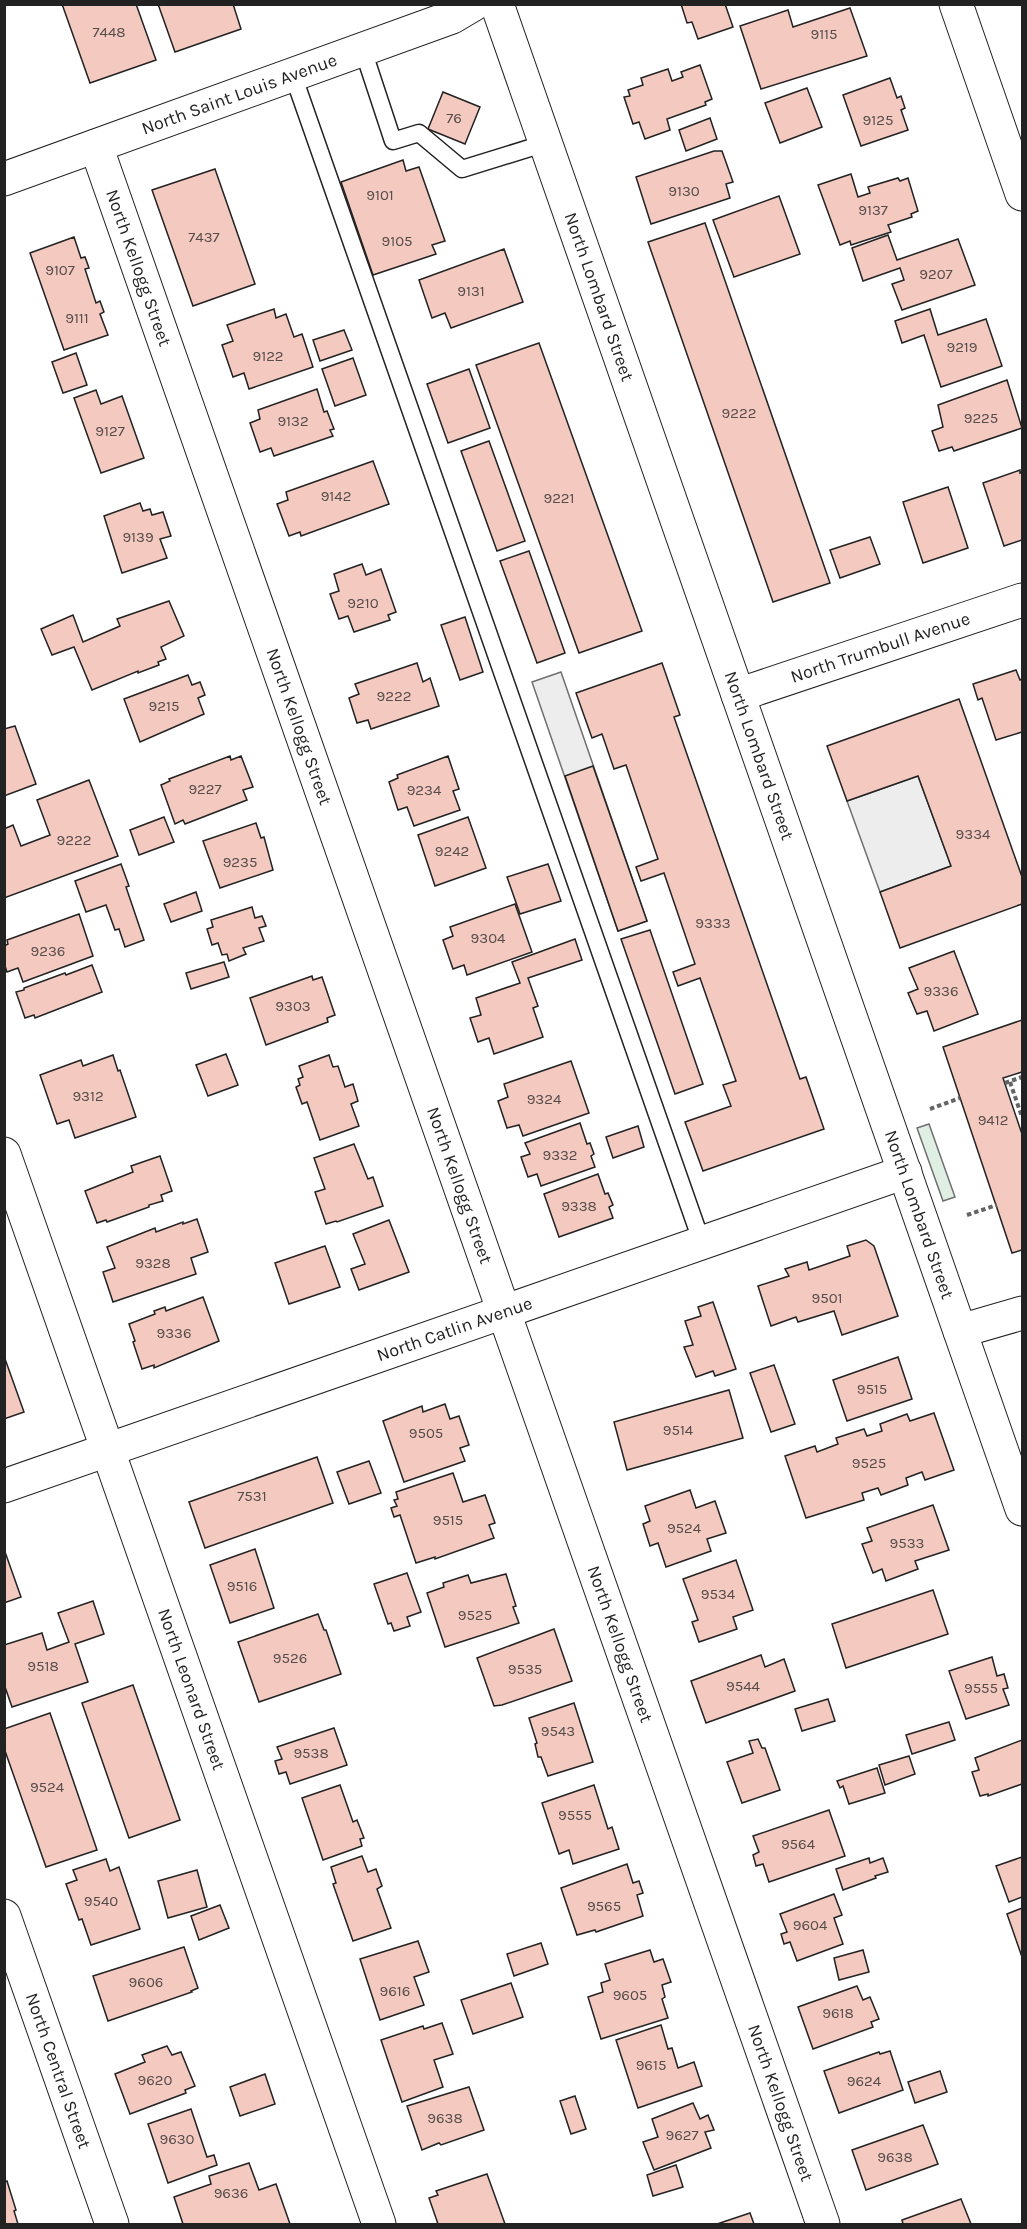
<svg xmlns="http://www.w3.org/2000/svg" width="1027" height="2229" font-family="Karla,sans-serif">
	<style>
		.green { fill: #e0efe3; stroke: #6f6f6f; stroke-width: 1.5 }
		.parking { fill: #ededed; stroke: #6f6f6f; stroke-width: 1.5 }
		.building { fill: #f3c9c0; stroke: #222; stroke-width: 1.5 }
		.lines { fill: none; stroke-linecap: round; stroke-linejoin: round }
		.lane-casing { stroke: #222; stroke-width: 19 }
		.street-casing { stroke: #222; stroke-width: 35 }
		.secondary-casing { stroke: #222; stroke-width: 35 }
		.path { stroke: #646464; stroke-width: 4; stroke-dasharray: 4.5 3; stroke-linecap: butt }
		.lane { stroke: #fff; stroke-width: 16 }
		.street { stroke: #fff; stroke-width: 33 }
		.secondary { stroke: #fff; stroke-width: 33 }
		.labels { text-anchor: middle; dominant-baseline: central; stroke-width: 4.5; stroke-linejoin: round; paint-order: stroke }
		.number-label { font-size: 15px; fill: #564c4a }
		.street-label { font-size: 18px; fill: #222; stroke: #fff }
	</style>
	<rect width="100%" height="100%" fill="#fff"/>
	<path class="green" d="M929,1124L955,1197L943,1201L917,1128Z"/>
	<g class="parking">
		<path d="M561,672L647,921L618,931L532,682Z"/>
		<path d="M918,776L951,866L880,892L847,801Z"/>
	</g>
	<g class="building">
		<path d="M62,4H136L156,60L90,83Z"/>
		<path d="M158,4H233L241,29L175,52Z"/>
		<path d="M681,4H725L733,27L698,39L692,22L687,23Z"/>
		<path d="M850,8L867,56L761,89L740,26L788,10L793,27Z"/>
		<path d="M700,65L712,99L705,102L706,105L667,119L670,130L645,139L639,122L633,124L624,97L630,96L628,90L643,85L641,78L668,69L672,81L683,77L681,72Z"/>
		<path d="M890,78L897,98L901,96L905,108L901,110L908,130L861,146L843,95Z"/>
		<path d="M807,88L822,127L780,143L765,103Z"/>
		<path d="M443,92L480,107L465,144L428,129Z"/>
		<path d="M710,118L717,139L686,151L679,130Z"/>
		<path d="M714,151H722L733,182L726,184L730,198L651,224L636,177Z"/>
		<path d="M403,160L406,171L419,167L445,241L432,245L436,254L373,275L341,182Z"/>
		<path d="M215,169L255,284L193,306L152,190Z"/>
		<path d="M851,174L858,197L870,193L868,187L898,178L900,181L908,178L918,211L911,214L912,217L888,225L891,232L851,245L850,241L840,245L818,185Z"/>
		<path d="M779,196L800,254L734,277L713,220Z"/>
		<path d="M705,223L830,583L773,602L648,242Z"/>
		<path d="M888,235L897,260L958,239L975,285L902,310L892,284L904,280L900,268L863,281L852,248Z"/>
		<path d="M74,237L81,258L85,257L89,268L85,269L96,303L100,301L104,312L100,314L108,335L64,350L30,253Z"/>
		<path d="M504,249L523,302L451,328L445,313L432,318L419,280Z"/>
		<path d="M274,309L276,318L286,314L294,337L302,334L313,367L249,389L244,373L233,377L222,345L233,341L227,325Z"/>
		<path d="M930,309L938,335L986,319L1002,366L941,387L924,335L902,343L895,321Z"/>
		<path d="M344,330L352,350L320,361L313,340Z"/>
		<path d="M539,343L642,631L579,653L476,365Z"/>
		<path d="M76,353L87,385L63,393L52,362Z"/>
		<path d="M353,358L366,395L335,406L322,369Z"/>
		<path d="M469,369L490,428L448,443L427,384Z"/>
		<path d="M1007,380L1022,428L954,451L952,447L939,451L932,431L943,427L938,405Z"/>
		<path d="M317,389L324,412L327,411L334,429L330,430L333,436L274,456L271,448L260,452L250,423L260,419L258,410Z"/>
		<path d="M96,390L101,404L122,396L144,458L101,473L74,398Z"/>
		<path d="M489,441L525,541L497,551L461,451Z"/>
		<path d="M373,461L389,504L301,536L300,532L289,536L277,504L288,500L286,492Z"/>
		<path d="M1020,470V473L1022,472V540L1004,546L983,483Z"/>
		<path d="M948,487L968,548L923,563L903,502Z"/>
		<path d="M140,503L143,511L150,509L152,515L163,512L171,536L160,539L167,558L122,573L104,516Z"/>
		<path d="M870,537L880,564L840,578L830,550Z"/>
		<path d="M529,551L565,653L537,663L500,561Z"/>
		<path d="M362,564L366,575L381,569L396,612L388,615L390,620L354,632L348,616L339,619L330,594L339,591L334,574Z"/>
		<path d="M169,601L184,636L161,647L166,659L158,662L159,665L138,673V671L92,690L74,647L52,655L41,629L73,615L83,642L120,626L117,619Z"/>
		<path d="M465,617L483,672L460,680L441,625Z"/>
		<path d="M417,663L423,682L430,678L439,706L371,729L368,720L357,723L349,698L359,694L355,684Z"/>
		<path d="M662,663L680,715L674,717L800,1079L806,1077L824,1129L703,1171L685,1122L731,1106L723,1085L736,1081L700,978L678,986L673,972L695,964L664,873L641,881L636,867L658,859L626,765L614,769L602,734L592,738L576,693Z"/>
		<path d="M1016,670L1020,680L1022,679V732L996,740L982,698L978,700L973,684Z"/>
		<path d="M188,675L192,685L200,682L205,695L198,698L204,714L140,742L124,699Z"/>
		<path d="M959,699L1022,877V904L900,948L880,892L951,866L918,776L847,801L827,746Z"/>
		<path d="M15,726L36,784L4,796V729Z"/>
		<path d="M230,756L231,760L241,756L253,787L243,790L247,800L185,824L183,820L175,824L161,785L170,781L169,779Z"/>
		<path d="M448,756L459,789L453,791L460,810L414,826L407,807L398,810L389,782L398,778L397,775Z"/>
		<path d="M593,766L647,921L618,931L565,776Z"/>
		<path d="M89,780L118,856L4,898V829L13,825L21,846L50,835L37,800Z"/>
		<path d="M164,817L174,842L139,855L130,830Z"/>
		<path d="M468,817L486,868L435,886L418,835Z"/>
		<path d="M256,823L261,838L264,837L273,870L220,888L203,841Z"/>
		<path d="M121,864L129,886L126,887L144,940L125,947L119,929L115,930L106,905L86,912L75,881Z"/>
		<path d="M548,864L561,901L520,914L507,877Z"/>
		<path d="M196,892L202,911L171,922L164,904Z"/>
		<path d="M515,904L532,952L467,975L464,965L453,969L443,940L453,936L450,927Z"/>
		<path d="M252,907L255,918L262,916L266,926L259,928L264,941L243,948L246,954L229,961L227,954L222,955L218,943L212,945L207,929L213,927L211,920Z"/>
		<path d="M79,914L93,956L23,982L18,968L7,972L4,963V946L8,944L7,940Z"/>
		<path d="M650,930L703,1084L675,1094L621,939Z"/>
		<path d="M575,939L582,960L528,978L538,1006L533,1008L543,1037L494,1054L489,1038L478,1042L470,1018L481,1015L476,998L520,983L512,962Z"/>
		<path d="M954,951L978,1014L934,1031L927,1011L917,1014L908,993L918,989L909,968Z"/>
		<path d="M224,962L229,977L191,989L186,973Z"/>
		<path d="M92,965L102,992L35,1018L34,1015L25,1018L16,992L24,990V988L65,973L66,975Z"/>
		<path d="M312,976L313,980L322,977L335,1015L327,1018L328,1022L266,1045L250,998Z"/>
		<path d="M1022,1020V1072L1003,1078L1022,1134V1250L1012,1253L943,1047Z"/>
		<path d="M226,1054L238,1085L208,1096L196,1065Z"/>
		<path d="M113,1055L118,1071L120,1070L136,1117L75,1138L69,1120L57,1124L40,1075L81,1060L83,1066Z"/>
		<path d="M329,1055L333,1067L338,1066L345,1087L353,1084L358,1101L351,1104L359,1126L320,1140L307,1102L302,1104L296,1087L300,1085L298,1079L303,1077L299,1066Z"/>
		<path d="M571,1061L589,1113L523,1136L519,1125L507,1128L498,1101L508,1097L504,1084Z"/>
		<path d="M580,1123L587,1144L590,1143L594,1154L591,1156L595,1167L541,1186L537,1174L528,1177L521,1157L530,1154L525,1143Z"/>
		<path d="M638,1126L644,1147L613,1158L606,1137Z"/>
		<path d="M354,1144L368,1179L373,1177L383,1206L337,1222L336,1221L326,1224L315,1192L325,1189L314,1158Z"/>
		<path d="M160,1156L172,1191L161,1195L163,1201L149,1205V1207L107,1222L106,1220L97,1223L85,1191L133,1172L131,1166Z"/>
		<path d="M598,1174L605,1194L608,1193L613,1205L609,1207L613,1218L559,1237L544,1194Z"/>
		<path d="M197,1219L208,1252L191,1258L196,1274L113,1302L103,1272L115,1268L107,1247L155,1228L156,1232L183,1222V1224Z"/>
		<path d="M389,1220L409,1272L359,1290L351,1269L365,1264L353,1234Z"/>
		<path d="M866,1240L874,1246L898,1316L842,1335L834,1311L798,1322L796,1317L771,1326L758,1286L789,1276L785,1269L807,1262L809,1270L850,1256L847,1246Z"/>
		<path d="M325,1246L340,1287L289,1304L275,1263Z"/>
		<path d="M203,1297L219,1341L154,1368V1365L142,1369L133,1342L135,1341L129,1324L155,1314L154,1311L165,1307L166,1311Z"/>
		<path d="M713,1302L736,1369L715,1376L713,1371L696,1377L684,1347L693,1345L685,1321L701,1316L698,1307Z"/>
		<path d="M4,1356L24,1412L4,1419Z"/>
		<path d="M898,1357L912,1399L847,1421L833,1380Z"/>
		<path d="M774,1365L795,1424L771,1432L750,1373Z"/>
		<path d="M729,1390L743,1438L627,1470L614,1422Z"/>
		<path d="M445,1404L450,1419L459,1416L469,1445L460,1448L465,1461L404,1482L383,1421L422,1406L423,1412Z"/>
		<path d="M934,1413L954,1470L925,1480L922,1472L906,1478L908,1485L881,1495L878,1488L862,1493L864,1500L806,1518L785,1456L815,1446L817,1452L838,1444L836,1438L864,1429L867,1436L882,1431L880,1424L907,1414L910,1421Z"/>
		<path d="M317,1457L333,1503L205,1548L189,1502Z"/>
		<path d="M369,1461L381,1493L349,1504L337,1472Z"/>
		<path d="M453,1473L463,1502L485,1495L495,1523L489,1525L494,1538L435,1559V1557L416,1563L400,1515L394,1517L391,1508L397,1506L394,1500L398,1499L396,1492Z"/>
		<path d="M690,1490L696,1508L715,1501L726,1533L707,1539L711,1551L666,1567L658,1543L650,1546L643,1524L650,1521L645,1506Z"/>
		<path d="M933,1505L949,1550L915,1561L918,1569L886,1581L882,1569L873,1573L862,1544L872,1541L867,1528Z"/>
		<path d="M4,1549L21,1597L4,1603Z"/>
		<path d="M255,1549L274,1608L230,1623L210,1565Z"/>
		<path d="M736,1560L753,1610L733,1617L737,1629L699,1642L692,1622L698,1620L683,1579Z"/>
		<path d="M407,1573L421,1612L407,1617L410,1626L394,1631L391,1623L388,1624L374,1584Z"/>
		<path d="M506,1574L516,1606L513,1607L519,1623L445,1647L427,1593L444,1587L443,1583L468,1575L471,1583Z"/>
		<path d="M933,1590L948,1634L846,1668L832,1624Z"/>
		<path d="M93,1601L104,1634L75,1644L88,1682L12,1707L4,1684V1645L42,1633L47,1650L69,1642L58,1613Z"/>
		<path d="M318,1614L324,1630H326L341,1674L259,1702L238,1642Z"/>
		<path d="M554,1629L572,1681L502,1705L494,1706L477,1658Z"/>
		<path d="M761,1655L765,1667L784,1659L795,1691L706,1723L691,1681Z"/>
		<path d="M992,1657L997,1676L1004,1674L1008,1688L1003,1689L1009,1705L966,1719L949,1671Z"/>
		<path d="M133,1685L180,1820L129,1838L82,1703Z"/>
		<path d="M828,1699L835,1721L802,1731L795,1709Z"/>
		<path d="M574,1703L593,1762L548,1776L541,1757H538L535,1744L537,1743L529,1718Z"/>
		<path d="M50,1713L97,1850L46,1867L4,1748V1729Z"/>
		<path d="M949,1722L955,1740L912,1754L906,1735Z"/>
		<path d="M334,1728L347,1765L290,1784L286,1772L279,1774L275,1761L282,1759L277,1747Z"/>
		<path d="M758,1739L762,1748H765L780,1790L742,1803L727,1762L753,1753L749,1741Z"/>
		<path d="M1022,1740V1784L988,1796V1794L980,1796L972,1772L979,1770L975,1758Z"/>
		<path d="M909,1756L915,1774L885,1785L879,1765Z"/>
		<path d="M877,1768L885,1793L849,1804L843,1786L840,1788L837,1781Z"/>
		<path d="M340,1785L353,1822L357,1820L364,1838L360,1839L362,1846L323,1860L302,1798Z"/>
		<path d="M594,1785L608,1829L612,1827L619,1849L573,1864L569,1850L559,1854L542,1803Z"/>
		<path d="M829,1810L845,1856L769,1882L763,1864L756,1866L753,1855L759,1852L753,1836Z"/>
		<path d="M362,1856L368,1872L376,1869L382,1886L377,1889L391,1928L353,1941L333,1884L336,1883L331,1867Z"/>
		<path d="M1022,1857V1897L1009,1902L996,1866Z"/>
		<path d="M869,1858L870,1863L883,1858L888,1872L875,1876L876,1878L843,1890L836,1869Z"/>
		<path d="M106,1859L110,1871L119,1867L140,1929L91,1945L82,1919L79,1920L66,1884L77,1880L73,1870Z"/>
		<path d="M627,1864L633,1883L639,1881L643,1893L637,1895L643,1916L596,1932L595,1930L577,1935L561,1888Z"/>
		<path d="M197,1870L207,1907L168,1918L158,1881Z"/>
		<path d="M834,1894L842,1915L834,1918L843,1944L797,1961L790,1942L784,1944L781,1934L787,1932L780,1914Z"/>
		<path d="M220,1905L229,1928L199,1940L191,1916Z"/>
		<path d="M1022,1908V1957L1007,1914Z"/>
		<path d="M418,1941L429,1972L414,1977L424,2005L380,2020L360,1959Z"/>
		<path d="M541,1943L548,1964L514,1976L507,1954Z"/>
		<path d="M184,1947L198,1988L191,1991L192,1992L108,2021L93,1976Z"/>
		<path d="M650,1950L654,1962L663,1959L671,1982L662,1985L665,1997L662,1999L668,2018L601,2039L588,1997L603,1992L601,1983L610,1980L605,1964Z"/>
		<path d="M863,1950L869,1972L839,1980L834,1958Z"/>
		<path d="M511,1983L523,2017L473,2034L461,2000Z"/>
		<path d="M857,1986L863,2000L870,1997L879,2019L871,2022L873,2027L813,2049L798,2007Z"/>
		<path d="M442,2023L453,2054L434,2060L443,2087L402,2102L381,2040L423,2026L424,2029Z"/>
		<path d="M661,2025L668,2049L672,2048L678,2068L694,2062L702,2086L638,2108L616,2040Z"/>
		<path d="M167,2046L172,2055L181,2052L195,2086L185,2090L186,2093L130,2114L115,2074L145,2062L142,2055Z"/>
		<path d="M890,2051L903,2090L839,2113L824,2071L879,2052L880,2054Z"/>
		<path d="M940,2071L947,2092L915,2103L908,2082Z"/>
		<path d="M265,2074L275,2104L240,2116L230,2087Z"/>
		<path d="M469,2087L484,2130L441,2145L439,2143L422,2150L407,2106Z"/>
		<path d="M575,2096L586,2129L571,2134L560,2101Z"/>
		<path d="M693,2103L700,2119L708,2115L714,2130L705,2132L711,2148L654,2170L643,2142L658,2137L652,2119Z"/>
		<path d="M191,2109L207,2157L214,2155L217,2165L168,2183L148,2124Z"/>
		<path d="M923,2125L938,2164L866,2190L852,2150Z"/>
		<path d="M249,2163L259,2190L276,2184L290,2224H183L174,2197L211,2184L209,2176Z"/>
		<path d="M676,2165L683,2187L653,2196L647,2175Z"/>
		<path d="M487,2174L505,2224H438L429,2198L438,2195L436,2191Z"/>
		<path d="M7,2181L16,2210L14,2211L18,2224H4V2182Z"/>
		<path d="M961,2199L971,2224H903L902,2220Z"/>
		<path d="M750,2213L754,2224H717Z"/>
	</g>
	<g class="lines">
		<defs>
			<g id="lane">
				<path d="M363,50L393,141L419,133L462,169L546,143"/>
				<path d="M293,75L702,1243"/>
			</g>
			<g id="street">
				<path d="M956,4L1022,194"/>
				<path id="s1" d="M96,146L823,2224"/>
				<path id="s2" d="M738,695L1022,600"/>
				<path id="s3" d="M4,1154L379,2224"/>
				<path d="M960,1331L1022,1313"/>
				<path id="s4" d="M4,1486L905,1172"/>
				<path id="s5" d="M4,1916L112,2224"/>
			</g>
			<g id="secondary">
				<path id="s6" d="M497,4L1022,1509"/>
				<path id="s7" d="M4,179L452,17L474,4"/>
			</g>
		</defs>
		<use href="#lane" class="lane-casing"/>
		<use href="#street" class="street-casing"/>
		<use href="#secondary" class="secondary-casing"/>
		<g class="path">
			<path d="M1010,1082L1022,1117"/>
			<path d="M1005,1083L1022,1077"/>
			<path d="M930,1109L960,1098"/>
			<path d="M967,1215L997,1205"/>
		</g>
		<use href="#lane" class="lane"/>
		<use href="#street" class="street"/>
		<use href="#secondary" class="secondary"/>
	</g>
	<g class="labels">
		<g class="number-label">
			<text x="109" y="32">7448</text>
			<text x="824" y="34">9115</text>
			<text x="454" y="118">76</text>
			<text x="878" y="120">9125</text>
			<text x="684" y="191">9130</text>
			<text x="380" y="195">9101</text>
			<text x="873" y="210">9137</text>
			<text x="204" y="237">7437</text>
			<text x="397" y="241">9105</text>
			<text x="60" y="270">9107</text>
			<text x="936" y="274">9207</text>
			<text x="471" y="291">9131</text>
			<text x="77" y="318">9111</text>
			<text x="962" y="347">9219</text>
			<text x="268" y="356">9122</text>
			<text x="739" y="413">9222</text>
			<text x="981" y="418">9225</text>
			<text x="293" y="421">9132</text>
			<text x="110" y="431">9127</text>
			<text x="336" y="496">9142</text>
			<text x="559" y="498">9221</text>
			<text x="138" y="537">9139</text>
			<text x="363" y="603">9210</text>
			<text x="394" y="696">9222</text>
			<text x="164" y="706">9215</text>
			<text x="205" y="789">9227</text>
			<text x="424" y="790">9234</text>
			<text x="973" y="834">9334</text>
			<text x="74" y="840">9222</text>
			<text x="452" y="851">9242</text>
			<text x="240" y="862">9235</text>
			<text x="713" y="923">9333</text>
			<text x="488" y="938">9304</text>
			<text x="48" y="951">9236</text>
			<text x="941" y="991">9336</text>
			<text x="293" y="1006">9303</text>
			<text x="88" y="1096">9312</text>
			<text x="544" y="1099">9324</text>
			<text x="993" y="1120">9412</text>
			<text x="560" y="1155">9332</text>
			<text x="579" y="1206">9338</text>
			<text x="153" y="1263">9328</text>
			<text x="827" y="1298">9501</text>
			<text x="174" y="1333">9336</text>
			<text x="872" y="1389">9515</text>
			<text x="678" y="1430">9514</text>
			<text x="426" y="1433">9505</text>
			<text x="869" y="1463">9525</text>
			<text x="252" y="1496">7531</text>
			<text x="448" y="1520">9515</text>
			<text x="684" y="1528">9524</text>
			<text x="907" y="1543">9533</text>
			<text x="242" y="1586">9516</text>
			<text x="718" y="1594">9534</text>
			<text x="475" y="1615">9525</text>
			<text x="290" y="1658">9526</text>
			<text x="43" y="1666">9518</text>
			<text x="525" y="1669">9535</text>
			<text x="743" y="1686">9544</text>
			<text x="981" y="1688">9555</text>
			<text x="558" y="1731">9543</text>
			<text x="311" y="1753">9538</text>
			<text x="47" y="1787">9524</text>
			<text x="575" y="1815">9555</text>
			<text x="798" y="1844">9564</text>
			<text x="101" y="1901">9540</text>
			<text x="604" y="1906">9565</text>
			<text x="810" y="1925">9604</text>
			<text x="146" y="1982">9606</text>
			<text x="395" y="1991">9616</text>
			<text x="630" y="1995">9605</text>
			<text x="838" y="2013">9618</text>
			<text x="651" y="2065">9615</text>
			<text x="155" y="2080">9620</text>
			<text x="864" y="2081">9624</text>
			<text x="445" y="2118">9638</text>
			<text x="682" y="2135">9627</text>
			<text x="177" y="2139">9630</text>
			<text x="895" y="2157">9638</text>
			<text x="231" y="2193">9636</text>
		</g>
		<g class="street-label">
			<text stroke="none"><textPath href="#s7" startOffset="250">North Saint Louis Avenue</textPath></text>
			<text stroke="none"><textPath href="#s1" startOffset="129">North Kellogg Street</textPath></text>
			<text stroke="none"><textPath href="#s6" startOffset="310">North Lombard Street</textPath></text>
			<text stroke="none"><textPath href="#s2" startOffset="150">North Trumbull Avenue</textPath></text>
			<text stroke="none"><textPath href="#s1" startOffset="615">North Kellogg Street</textPath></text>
			<text stroke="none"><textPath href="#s6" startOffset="796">North Lombard Street</textPath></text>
			<text stroke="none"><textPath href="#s1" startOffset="1101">North Kellogg Street</textPath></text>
			<text stroke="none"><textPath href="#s6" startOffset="1282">North Lombard Street</textPath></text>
			<text stroke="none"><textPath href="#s4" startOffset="477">North Catlin Avenue</textPath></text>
			<text stroke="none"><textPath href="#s1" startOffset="1587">North Kellogg Street</textPath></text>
			<text stroke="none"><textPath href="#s3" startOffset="567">North Leonard Street</textPath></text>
			<text stroke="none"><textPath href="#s5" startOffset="164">North Central Street</textPath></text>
			<text stroke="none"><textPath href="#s1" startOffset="2073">North Kellogg Street</textPath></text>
		</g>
	</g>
	<rect width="1027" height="2229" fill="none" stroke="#222222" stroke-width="12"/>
</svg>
